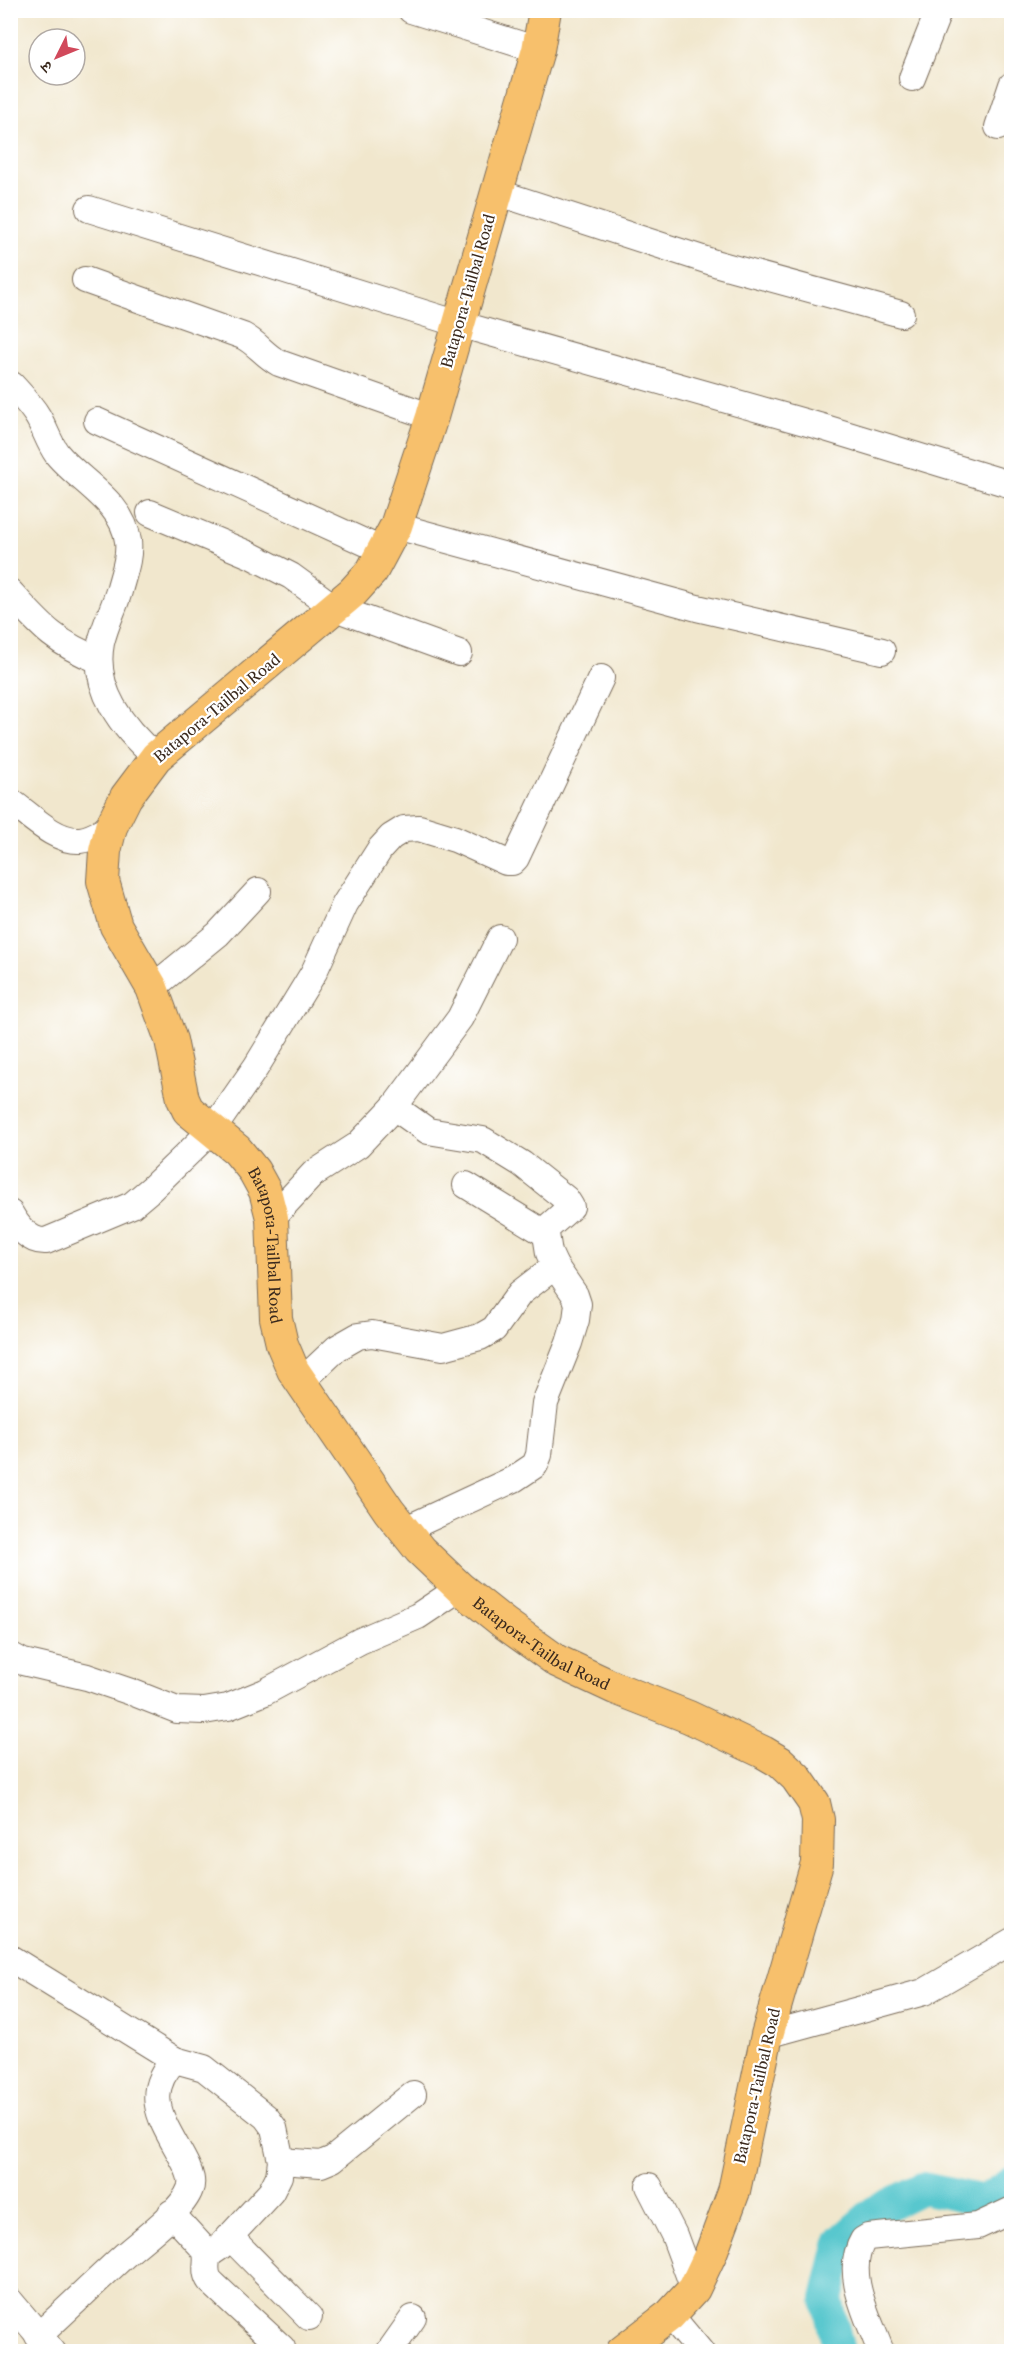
<svg xmlns="http://www.w3.org/2000/svg" width="1022" height="2362" font-family="'Libre Caslon Text','Noto Serif Devanagari',serif">
	<style>
		.lines { fill: none; stroke-linecap: round; stroke-linejoin: round }
		.river { stroke: #59c7ce; stroke-width: 32 }
		.minor-casing { stroke: #7b6c5b; stroke-width: 28 }
		.major-casing { stroke: #7b6c5b; stroke-width: 34 }
		.minor { stroke: #fff; stroke-width: 26 }
		.major { stroke: #f7c06c; stroke-width: 32 }
		.labels { text-anchor: middle; dominant-baseline: central; stroke-width: 4.5; stroke-linejoin: round; paint-order: stroke }
		.street-label { font-size: 15px; fill: #3b2a1e; stroke: #fff }
	</style>
	<rect width="100%" height="100%" fill="#fff"/>
	<filter id="ink" filterUnits="userSpaceOnUse"><feTurbulence type="fractalNoise" baseFrequency=".0167" numOctaves="2"/><feDisplacementMap in="SourceGraphic" scale="12" xChannelSelector="R" yChannelSelector="G"/><feConvolveMatrix kernelMatrix="1 2 1 2 8 2 1 2 1" color-interpolation-filters="sRGB"/></filter>
	<filter id="wash" filterUnits="userSpaceOnUse"><feTurbulence type="fractalNoise" baseFrequency=".008" numOctaves="4" result="noise"/><feDisplacementMap in="SourceGraphic" scale="24" xChannelSelector="R" yChannelSelector="G"/><feGaussianBlur stdDeviation="1.35" result="paint"/><feColorMatrix in="noise" values="0 0 0 0 0 0 0 0 0 0 0 0 0 0 0 0 0 1.4 0 .05"/><feComposite in="paint" operator="in"/></filter>
	<g filter="url(#wash)">
		<rect width="100%" height="100%" fill="#f1e7cd"/>
		<g class="lines">
			<path class="river" d="M839,2352L827,2299L841,2241L874,2212L922,2188L984,2201L1012,2182"/>
		</g>
	</g>
	<g filter="url(#ink)">
		<g class="lines">
			<defs>
				<g id="minor">
					<path d="M411,10L538,50"/>
					<path d="M912,78L939,10"/>
					<path d="M998,127L1012,85"/>
					<path d="M496,192L718,264L901,314"/>
					<path d="M89,209L459,324L822,427L1012,485"/>
					<path d="M85,280L243,336C257,343 265,356 279,363L432,417"/>
					<path d="M12,385C21,395 31,405 38,417C45,429 49,443 57,454C80,482 123,502 128,541C130,558 123,575 119,591C114,608 105,625 101,643C92,689 123,729 156,757"/>
					<path d="M97,421L384,551"/>
					<path d="M150,513L250,555L291,576L335,608L459,653"/>
					<path d="M396,526L697,608L882,651"/>
					<path d="M10,592C40,625 56,644 99,660"/>
					<path d="M10,801C29,814 55,842 80,840C91,839 101,832 111,827"/>
					<path d="M152,988L218,934L258,891"/>
					<path d="M394,1107L428,1131L483,1140L522,1164L566,1199L571,1207L547,1228L546,1234L549,1253L555,1266L575,1295L578,1304L576,1320L569,1343L545,1403L539,1455L535,1465L514,1479L404,1530"/>
					<path d="M466,1185L546,1234"/>
					<path d="M10,1213C18,1227 29,1242 46,1241L132,1205L151,1189L213,1129L256,1067L314,972L345,904L380,849L391,837L404,829L419,828L455,839L506,862H512L516,858L601,678"/>
					<path d="M272,1218L313,1174L358,1145L394,1107L460,1018L500,938"/>
					<path d="M301,1382L337,1348L358,1336L372,1334L443,1347L480,1337L494,1329L520,1293L555,1266"/>
					<path d="M10,1655L23,1662L87,1677L134,1693L177,1710L204,1711L228,1707L265,1692L360,1641L418,1616L460,1588"/>
					<path d="M10,1958L175,2060L204,2068L266,2117L274,2128L281,2161L279,2176L271,2192L220,2247L208,2255"/>
					<path d="M767,2035L924,1992L1012,1941"/>
					<path d="M281,2161L321,2164L333,2159L413,2094"/>
					<path d="M649,2186L674,2235L694,2289"/>
					<path d="M171,2213L205,2250C210,2261 202,2270 210,2281L282,2348"/>
					<path d="M230,2237L309,2317"/>
					<path d="M10,2301L53,2352"/>
					<path d="M670,2315L701,2352"/>
					<path d="M38,2336C68,2309 96,2281 126,2254C143,2239 183,2210 190,2189C193,2182 190,2174 187,2167C169,2129 137,2097 175,2060"/>
					<path d="M389,2352L413,2318"/>
					<path d="M881,2352C869,2318 843,2274 863,2240L868,2237L978,2226L1012,2210"/>
				</g>
				<g id="major">
					<path id="s1" d="M545,10L538,50L432,417L396,526L372,571L353,592L156,757L126,797L111,827L105,851L103,881L116,926L152,988L171,1040L183,1099L188,1110L237,1150L254,1171L265,1191L272,1218L276,1318L282,1344L293,1370L389,1511L420,1550L460,1588L504,1623L557,1661L615,1688L689,1717L763,1752L780,1762L796,1777L814,1803L818,1820L817,1863L767,2035L734,2191L711,2253L694,2289L670,2315L622,2352"/>
				</g>
			</defs>
			<use href="#minor" class="minor-casing"/>
			<use href="#major" class="major-casing"/>
			<use href="#minor" class="minor"/>
			<use href="#major" class="major"/>
		</g>
	</g>
	<g class="labels">
		<g class="street-label">
			<text transform="translate(468 291) rotate(-74)">Batapora-Tailbal Road</text>
			<text transform="translate(217 708) rotate(-40)">Batapora-Tailbal Road</text>
			<text stroke="none"><textPath href="#s1" startOffset="1425">Batapora-Tailbal Road</textPath></text>
			<text stroke="none"><textPath href="#s1" startOffset="1929">Batapora-Tailbal Road</textPath></text>
			<text transform="translate(757 2086) rotate(-77)">Batapora-Tailbal Road</text>
		</g>
	</g>
	<rect width="1022" height="2362" fill="none" stroke="#fff" stroke-width="36"/>
	<g transform="translate(57 57) rotate(227)"><circle r="28" fill="#ffffff" stroke="#b1aaa5" stroke-width="1.5"/>
	<path d="M0-4.5L10 22L0 15L-10 22Z" fill="#d1495b"/>
	<text y="-9" font-size="16" font-weight="bold" text-anchor="middle" fill="#3b2a1e">उ</text>
	</g>
</svg>
